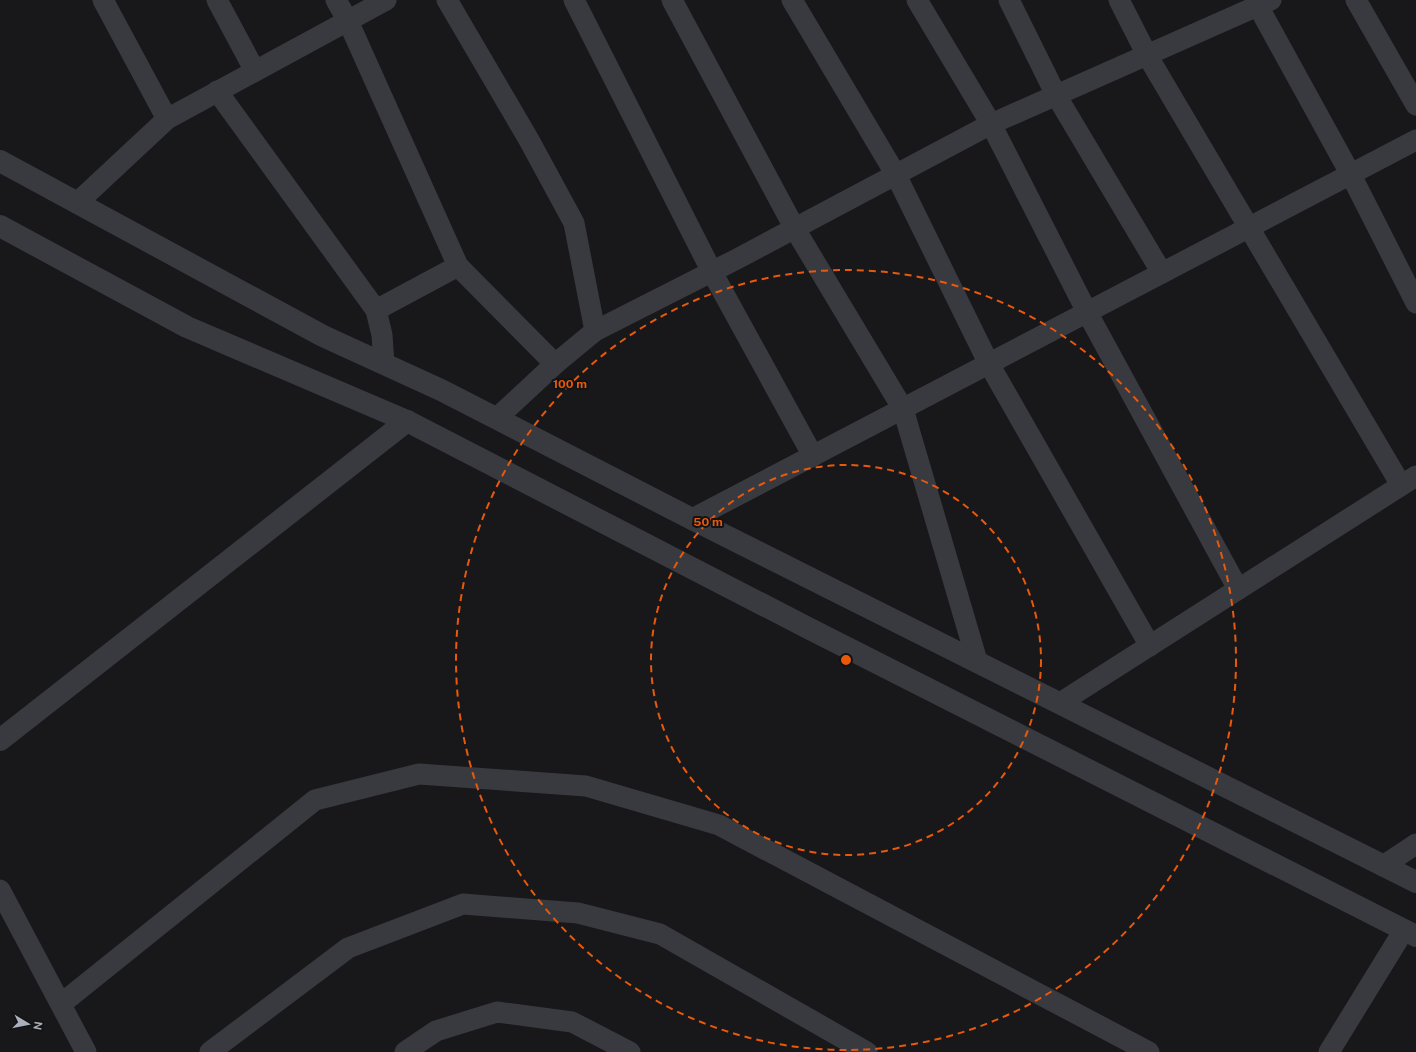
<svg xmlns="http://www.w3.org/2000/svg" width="1416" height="1052" font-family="'Public Sans',sans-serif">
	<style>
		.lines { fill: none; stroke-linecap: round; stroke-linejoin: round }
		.minor { stroke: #393a3f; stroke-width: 21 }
		.tertiary { stroke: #393a3f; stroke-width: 22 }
		.ring { fill: none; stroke: #e8590c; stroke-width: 2; stroke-dasharray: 7 5 }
		.centre { fill: #e8590c; stroke: #131315; stroke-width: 2 }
		.ring-label { font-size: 12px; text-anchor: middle; font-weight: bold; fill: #e8590c; stroke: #131315; stroke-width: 4; stroke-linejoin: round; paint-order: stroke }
	</style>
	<rect width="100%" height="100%" fill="#18181a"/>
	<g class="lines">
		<g class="minor">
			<path d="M103,0L167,119"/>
			<path d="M217,0L255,71"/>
			<path d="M336,0L348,21L458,266L555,364"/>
			<path d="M447,0L529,140L574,223L595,331"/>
			<path d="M574,0L712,272L813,456"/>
			<path d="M672,0L795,229L903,409L977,661"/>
			<path d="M792,0L896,175L989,364L1150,646"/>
			<path d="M917,0L991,124L1087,312L1238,589"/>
			<path d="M1009,0L1056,95L1162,273"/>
			<path d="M1119,0L1147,55L1401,485"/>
			<path d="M1356,0L1416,105"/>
			<path d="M1258,6L1351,175L1416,303"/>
			<path d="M217,91L376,310L382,335L384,364"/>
			<path d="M77,203L167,119L386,0"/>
			<path d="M376,310L458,266"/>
			<path d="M497,418L555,364L595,331L735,260L991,124L1271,0"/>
			<path d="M692,519L1416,140"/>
			<path d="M1060,703L1416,476"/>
			<path d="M1383,866L1416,844"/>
			<path d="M0,890L86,1052"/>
			<path d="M61,1004L315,800L419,774L586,786L719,825L1149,1052"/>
			<path d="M210,1052L348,948L463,904L578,913L660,934L867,1052"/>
			<path d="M405,1052L436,1031L497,1012L572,1022L630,1052"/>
			<path d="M1329,1052L1404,930"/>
		</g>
		<g class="tertiary">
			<path d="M0,161L323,336L441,390L692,519L1416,882"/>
			<path d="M0,226L187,327L407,421L810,629L1416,936"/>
			<path d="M0,740L407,421"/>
		</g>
	</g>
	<g class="ring">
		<circle cx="846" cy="660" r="195"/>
		<circle cx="846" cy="660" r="390"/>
	</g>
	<circle cx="846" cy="660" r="6" class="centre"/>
	<g class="ring-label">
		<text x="570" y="388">100 m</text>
		<text x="708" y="526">50 m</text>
	</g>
	<g transform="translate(28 1024) rotate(100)" stroke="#131315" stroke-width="3" paint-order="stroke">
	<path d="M0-3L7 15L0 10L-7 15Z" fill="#abafba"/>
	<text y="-6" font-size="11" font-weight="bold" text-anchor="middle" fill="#abafba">N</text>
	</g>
</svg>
